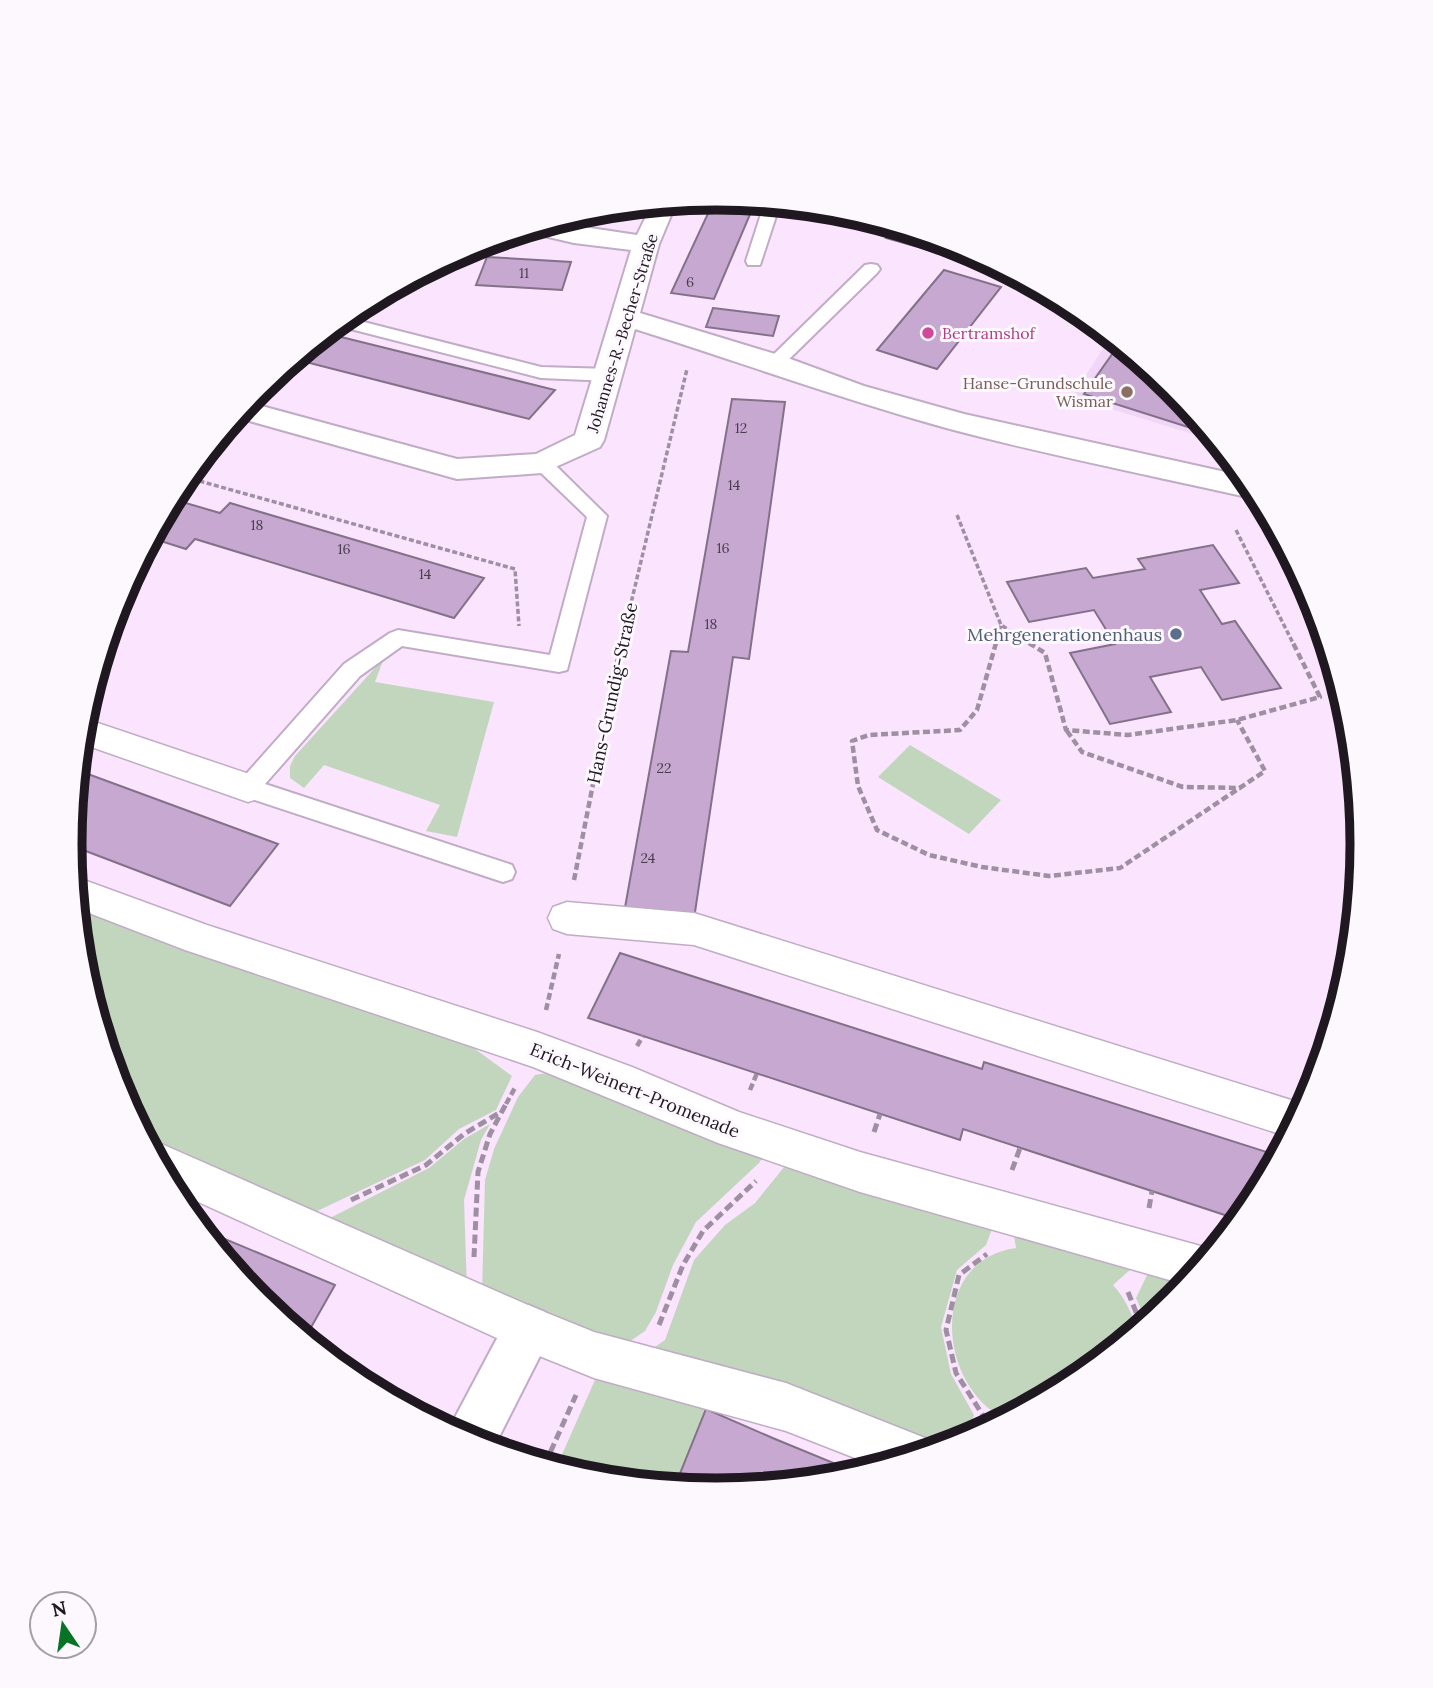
<svg xmlns="http://www.w3.org/2000/svg" width="1433" height="1688" font-family="Lora,serif">
	<style>
		.built { fill: #f1d6f7 }
		.green { fill: #c2d6be }
		.building { fill: #c7a8d1; stroke: #837189; stroke-width: 2 }
		.lines { fill: none; stroke-linecap: round; stroke-linejoin: round }
		.service-casing { stroke: #c1acc5; stroke-width: 4 }
		.pedestrian-casing { stroke: #c1acc5; stroke-width: 3 }
		.minor-casing { stroke: #c1acc5; stroke-width: 4 }
		.path-far2 { stroke: #9f8fa2; stroke-width: 3.5; stroke-dasharray: 5 2.5; stroke-linecap: butt }
		.path-far1 { stroke: #9f8fa2; stroke-width: 4.5; stroke-dasharray: 7 3.5; stroke-linecap: butt }
		.path { stroke: #9f8fa2; stroke-width: 5; stroke-dasharray: 9 4.5; stroke-linecap: butt }
		.service { fill: #fff; fill-rule: evenodd }
		.pedestrian { fill: #fff; fill-rule: evenodd }
		.minor { fill: #fff; fill-rule: evenodd }
		.hotel-dot { fill: #d1479c; stroke: #fcf8fd; stroke-width: 2.5 }
		.education-dot { fill: #8d6e63; stroke: #fcf8fd; stroke-width: 2.5 }
		.service-dot { fill: #5c6f8a; stroke: #fcf8fd; stroke-width: 2.5 }
		.labels { text-anchor: middle; dominant-baseline: central; stroke-width: 6; stroke-linejoin: round; paint-order: stroke }
		.number-label { font-size: 14px; fill: #493c4d }
		.far-street-label { font-size: 16px; fill: #1f1821; stroke: #fcf8fd }
		.far-hotel-label { font-size: 16px; fill: #b23c85; stroke: #fcf8fd; text-anchor: start }
		.far-education-label { font-size: 16px; fill: #785e54; stroke: #fcf8fd; text-anchor: end }
		.service-label { font-size: 18px; fill: #4e5e75; stroke: #fcf8fd; text-anchor: end }
		.street-label { font-size: 18px; fill: #1f1821; stroke: #fcf8fd }
		.rim { fill: none; stroke: #1f1821; stroke-width: 9 }
	</style>
	<rect width="100%" height="100%" fill="#fae4fe"/>
	<path class="built" d="M1111,336L1174,387L1219,442L1072,397Z"/>
	<g class="green">
		<path d="M384,658L375,682L494,702L457,837L426,831L440,805L324,765L304,788L290,778V766L295,756Z"/>
		<path d="M910,745L1001,800L969,834L878,777Z"/>
		<path d="M76,903L464,1041L512,1076L496,1110L459,1129L425,1160L313,1213L251,1193L148,1146L119,1091L82,970Z"/>
		<path d="M553,1072L765,1154L759,1163L696,1222L673,1265L656,1312L645,1331L614,1352L482,1292L485,1180L494,1149L518,1097L535,1075Z"/>
		<path d="M490,1124L481,1140L464,1200L467,1291L324,1221L429,1168L464,1139Z"/>
		<path d="M797,1159L995,1221L986,1245L957,1270L941,1327L951,1374L974,1415L965,1441L923,1454L790,1402L633,1362L665,1340L694,1260L725,1225L755,1203L785,1166Z"/>
		<path d="M1012,1224L1131,1269L1113,1285C1124,1297 1134,1315 1136,1332L1075,1382L1005,1419C937,1386 928,1260 1016,1248Z"/>
		<path d="M1153,1263L1196,1274L1173,1301L1147,1323L1136,1298Z"/>
		<path d="M599,1371L706,1409L675,1486L590,1478L556,1468Z"/>
	</g>
	<g class="building">
		<path d="M711,207L751,212L714,299L671,293Z"/>
		<path d="M896,226L964,247L978,254L971,262L886,238Z"/>
		<path d="M487,257L571,262L562,290L476,285Z"/>
		<path d="M944,270L1001,287L937,369L877,350Z"/>
		<path d="M713,308L779,316L773,336L706,327Z"/>
		<path d="M325,333L555,390L529,419L294,359Z"/>
		<path d="M1120,343L1174,387L1213,435L1084,394Z"/>
		<path d="M732,399L785,402L749,659L733,657L694,919L624,913L671,651L688,652Z"/>
		<path d="M172,499L220,513L230,503L484,578L454,618L195,539L186,549L151,538Z"/>
		<path d="M1213,545L1239,583L1200,590L1222,624L1235,621L1281,688L1222,700L1201,667L1150,677L1171,712L1110,724L1070,653L1115,644L1094,610L1029,622L1007,582L1086,568L1093,578L1145,569L1138,559Z"/>
		<path d="M77,770L278,844L230,906L70,845Z"/>
		<path d="M620,953L982,1069L984,1062L1279,1156L1254,1204L1240,1220L963,1129L960,1140L588,1018Z"/>
		<path d="M201,1229L335,1285L305,1338L259,1301Z"/>
		<path d="M706,1409L775,1439L858,1473L842,1478L716,1490L675,1486Z"/>
	</g>
	<g class="lines">
		<defs>
			<g id="service">
				<path d="M717,198L776,203L779,207L760,265H748L746,261L762,211L700,204L693,200Z"/>
				<path d="M598,209L580,239H568L566,235L581,213Z"/>
				<path d="M871,264L877,265L880,269L877,273L781,367H769L766,363L769,359L865,265Z"/>
				<path d="M344,317L541,367L610,369L619,375L610,381L541,378L335,325Z"/>
				<path d="M542,457L549,459L607,516L567,670L559,672L402,646L360,676L265,784L512,865L515,872L512,879L503,882L240,795L236,788L240,781L344,664L390,633L398,630L550,655L587,517L535,467L532,463L535,459Z"/>
			</g>
			<g id="pedestrian">
				<path d="M83,718L261,778L266,788L261,798L248,802L80,743Z"/>
				<path d="M73,876L207,925L537,1032L632,1067L739,1112L860,1152L1215,1250L1187,1285L860,1192L718,1143L533,1067L185,950L76,908Z"/>
				<path d="M567,902L694,913L1307,1105L1289,1137L694,945L567,934L553,929L548,918L553,907Z"/>
				<path d="M157,1142L537,1309L594,1332L786,1383L930,1440L935,1450L878,1467L786,1431L594,1378L512,1345L172,1190L148,1145Z"/>
			</g>
			<g id="minor">
				<path d="M677,201L659,244L640,313L785,357L864,386L964,414L1248,477L1261,498L1256,499C1154,476 1051,456 950,429C844,400 740,362 635,329L604,440L600,447L542,473L457,479L235,417L247,402L457,459L536,454L575,435L631,250L574,243L527,232L525,230L550,222L637,235L652,204Z"/>
				<path d="M528,1305L545,1312L552,1329L545,1346L493,1449L469,1441L449,1431L452,1423L511,1312Z"/>
			</g>
		</defs>
		<use href="#service" class="service-casing"/>
		<use href="#pedestrian" class="pedestrian-casing"/>
		<use href="#minor" class="minor-casing"/>
		<g class="path-far2">
			<path d="M185,477L515,569L519,626"/>
			<path d="M957,515L1001,625L1032,645"/>
			<path d="M1236,530L1294,645"/>
			<path d="M621,645L687,369"/>
			<path d="M995,645L1001,625"/>
		</g>
		<g class="path-far1">
			<path d="M996,643L977,710L960,730L869,735L852,741L858,786L877,830L929,855L982,867L1049,876L1120,868L1265,771L1237,720"/>
			<path d="M1029,643L1045,653L1066,730L1128,735L1237,720L1320,697L1293,643"/>
			<path d="M1067,731L1082,752L1183,787L1241,788"/>
			<path d="M574,880L621,643"/>
			<path d="M546,1010L559,954"/>
			<path d="M637,1046L643,1036"/>
			<path d="M750,1090L757,1073"/>
			<path d="M506,1104L516,1086"/>
		</g>
		<g class="path">
			<path d="M874,1132L880,1114"/>
			<path d="M1012,1170L1020,1148"/>
			<path d="M351,1200L426,1165L464,1134L499,1113"/>
			<path d="M1149,1208L1152,1191"/>
			<path d="M474,1257L478,1172L490,1134L507,1102"/>
			<path d="M1128,1292L1142,1327"/>
			<path d="M659,1325L683,1265L703,1231L756,1181"/>
			<path d="M984,1417L998,1423"/>
			<path d="M977,1434L984,1417L956,1373L946,1330L959,1275L987,1254"/>
			<path d="M545,1464L576,1395"/>
		</g>
		<use href="#service" class="service"/>
		<use href="#pedestrian" class="pedestrian"/>
		<use href="#minor" class="minor"/>
	</g>
	<circle class="hotel-dot" cx="928" cy="333" r="7"/>
	<circle class="education-dot" cx="1127" cy="392" r="7"/>
	<circle class="service-dot" cx="1176" cy="634" r="7"/>
	<g class="labels">
		<g class="number-label">
			<text x="524" y="273">11</text>
			<text x="690" y="282">6</text>
			<text x="741" y="428">12</text>
			<text x="734" y="485">14</text>
			<text x="257" y="525">18</text>
			<text x="723" y="548">16</text>
			<text x="344" y="549">16</text>
			<text x="425" y="574">14</text>
			<text x="711" y="624">18</text>
			<text x="664" y="768">22</text>
			<text x="648" y="858">24</text>
		</g>
		<g class="far-street-label">
			<text transform="translate(622 333) rotate(-73)">Johannes-R.-Becher-Straße</text>
		</g>
		<g class="far-hotel-label">
			<text x="942" y="333">Bertramshof</text>
		</g>
		<g class="far-education-label">
			<text x="1113" y="383">Hanse-Grundschule<tspan x="1113" dy="18">Wismar</tspan></text>
		</g>
		<g class="service-label">
			<text x="1162" y="634">Mehrgenerationenhaus</text>
		</g>
		<g class="street-label">
			<text transform="translate(612 693) rotate(-78)">Hans-Grundig-Straße</text>
			<text transform="translate(635 1090) rotate(22)">Erich-Weinert-Promenade</text>
		</g>
	</g>
	<path d="M0 0H1433V1688H0ZM82 844a634 634 0 1 1 1268 0a634 634 0 1 1-1268 0Z" fill="#fcf8fd" fill-rule="evenodd"/>
	<path class="rim" d="M82 844a634 634 0 1 1 1268 0a634 634 0 1 1-1268 0Z"/>
	<g transform="translate(63 1625) rotate(347)"><circle r="33" fill="#fcf8fd" stroke="#a49ea5" stroke-width="2"/>
	<path d="M0-5L12 26L0 18L-12 26Z" fill="#067325"/>
	<text y="-10" font-size="19" font-weight="bold" text-anchor="middle" fill="#1f1821">N</text>
	</g>
</svg>
